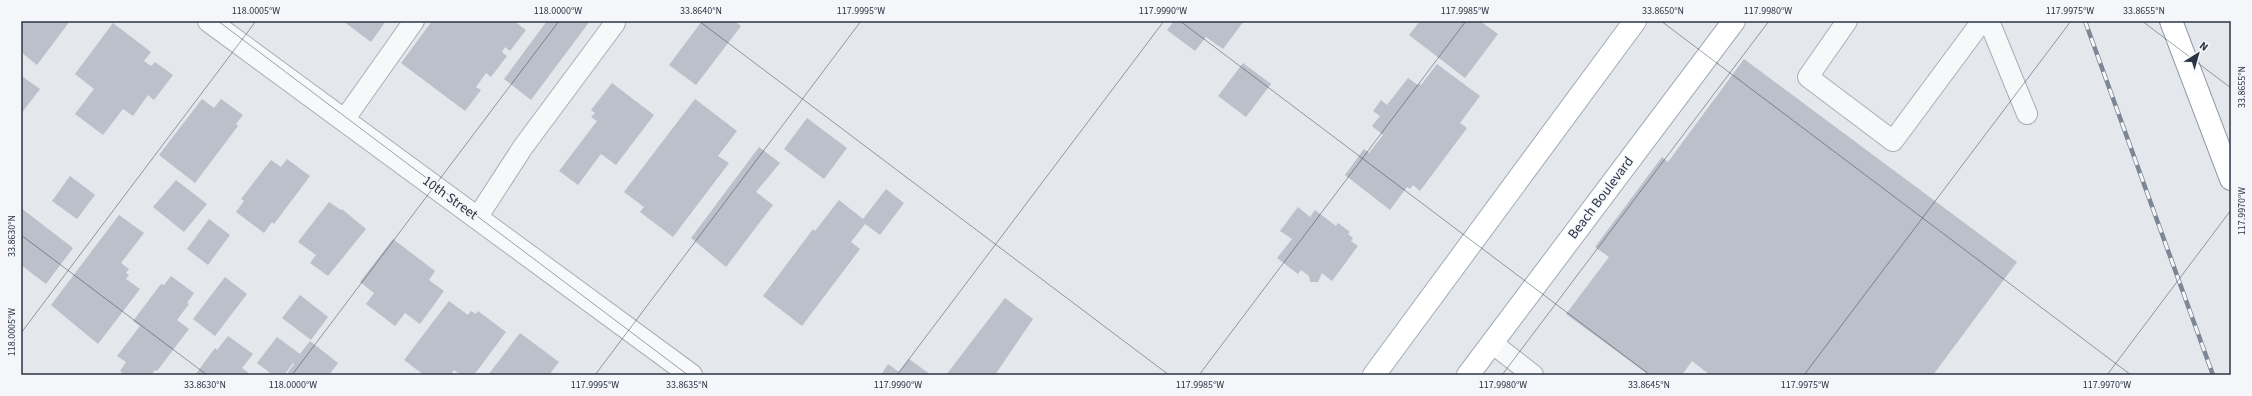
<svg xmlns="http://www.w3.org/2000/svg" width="2252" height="396" font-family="'Source Sans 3',sans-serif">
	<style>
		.building { fill: #bbc0ca }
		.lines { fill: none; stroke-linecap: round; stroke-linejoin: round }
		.lane-casing { stroke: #a9aeb7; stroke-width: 22 }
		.street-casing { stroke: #a9aeb7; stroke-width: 24 }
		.primary-casing { stroke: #a3abb8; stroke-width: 24 }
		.highway-casing { stroke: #8b94a3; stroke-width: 24 }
		.lane { stroke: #f7f8fa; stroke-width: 20 }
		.street { stroke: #f7f8fa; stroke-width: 22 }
		.primary { stroke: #fff; stroke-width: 22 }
		.highway { stroke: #fff; stroke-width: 22 }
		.rail-casing { stroke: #7d8696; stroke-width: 4.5 }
		.rail { stroke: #f4f6f9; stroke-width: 3; stroke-dasharray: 9; stroke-linecap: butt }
		.ticks { fill: none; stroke: #2b3445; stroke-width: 1; stroke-opacity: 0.45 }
		.labels { text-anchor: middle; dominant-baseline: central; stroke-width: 3; stroke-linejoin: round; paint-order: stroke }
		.street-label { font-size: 14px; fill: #2b3445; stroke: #f4f6f9 }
		.neatline { fill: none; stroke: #2b3445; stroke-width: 1.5 }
		.ticks-label { font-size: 10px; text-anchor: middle; fill: #2b3445 }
	</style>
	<rect width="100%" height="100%" fill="#e4e7ec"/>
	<g class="building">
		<path d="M21,21H70L37,65L21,52Z"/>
		<path d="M343,21H386L371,42Z"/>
		<path d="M432,21H514L526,30L510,51L505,47L502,52L507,56L491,77L486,73L476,87L481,90L465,111L401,63Z"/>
		<path d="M547,21H590L531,100L504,79Z"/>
		<path d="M702,21H734L741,26L696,85L669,65Z"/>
		<path d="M1174,21H1244L1223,49L1206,37L1195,51L1167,30Z"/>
		<path d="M1420,21H1480L1498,34L1465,78L1409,35Z"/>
		<path d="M113,23L151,52L144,61L151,66L155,62L173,75L154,100L148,95L133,116L123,109L103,135L75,114L94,89L75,74Z"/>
		<path d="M1744,59L2017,262L1933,375H1710L1692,361L1682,375H1649L1566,314L1609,257L1595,247L1662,157L1668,162Z"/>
		<path d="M1243,63L1271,84L1246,117L1218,96Z"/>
		<path d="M1437,64L1480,96L1460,123L1467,128L1420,191L1413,185L1410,189L1407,187L1390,210L1345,175L1364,149L1369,153L1383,135L1372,126L1380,116L1373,111L1381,100L1387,105L1408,78L1418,85L1419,83L1421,85Z"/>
		<path d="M23,77L40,89L21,114V80Z"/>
		<path d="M612,83L654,115L616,165L601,154L578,185L559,171L597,121L591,117L595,113L591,110Z"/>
		<path d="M202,99L214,108L221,99L243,115L236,124L238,126L195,183L159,155Z"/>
		<path d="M695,99L737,131L718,156L729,163L673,237L640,212L644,207L624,192Z"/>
		<path d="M807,118L847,148L824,179L784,149Z"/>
		<path d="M759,147L780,163L756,192L773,205L726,267L691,238Z"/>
		<path d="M287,159L310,176L274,224L272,222L264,233L236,212L244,201L241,199L271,160L281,167Z"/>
		<path d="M70,176L95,195L77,219L52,201Z"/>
		<path d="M176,180L207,204L184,232L153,207Z"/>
		<path d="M886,189L904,203L880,235L865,224L851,242L860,249L802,326L763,296L813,229L815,231L839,200L863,219Z"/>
		<path d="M329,202L341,210L342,209L366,229L328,276L310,263L316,255L298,242Z"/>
		<path d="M1298,207L1310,217L1315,210L1336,226L1338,223L1350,232L1348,234L1353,238L1351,241L1358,246L1332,281L1322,273L1318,282H1310L1309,276L1301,270L1298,274L1277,258L1292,239L1280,231Z"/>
		<path d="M21,208L73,248L46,284L21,265Z"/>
		<path d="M119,215L144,233L121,263L129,269L126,273L129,275L126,279L140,289L98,344L51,305Z"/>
		<path d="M209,219L230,235L208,265L187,249Z"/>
		<path d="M393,239L435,271L429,280L444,291L420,324L405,313L395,326L366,304L374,293L360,282Z"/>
		<path d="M171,276L194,293L187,303L189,304L177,320L189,329L157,371L155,370L151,375H142L139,373L138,375H125L120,371L126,362L117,356L140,326L133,321L161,284L164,285Z"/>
		<path d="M225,277L247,294L215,336L193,319Z"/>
		<path d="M300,295L328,317L311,340L282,318Z"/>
		<path d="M1005,298L1033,319L995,375H946Z"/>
		<path d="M449,301L468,315L471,311L476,314L478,311L506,332L474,375H461L454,370L451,375H424L404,360Z"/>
		<path d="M520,333L559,362L549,375H488Z"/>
		<path d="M228,336L253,354L242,368L251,375H195L215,348L217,350Z"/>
		<path d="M277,337L300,354L310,341L338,363L329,375H286L294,364L293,363L284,375H273L257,363Z"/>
		<path d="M909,359L931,375H881L888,364L899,372Z"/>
	</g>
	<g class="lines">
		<defs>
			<g id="lane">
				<path d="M1847,21L1808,77L1893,141L1982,21"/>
				<path d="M1989,21L2027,114"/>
				<path d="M344,120L414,21"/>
				<path d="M477,218L523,147L615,23"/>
				<path d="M1492,343L1533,375"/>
			</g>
			<path id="street" d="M209,21L691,375"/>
			<g id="primary">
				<path d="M1374,375L1635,21"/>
				<path d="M1468,375L1734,21"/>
			</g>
			<path id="highway" d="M2171,21L2231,179"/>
		</defs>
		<use href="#lane" class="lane-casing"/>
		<use href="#street" class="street-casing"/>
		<use href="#primary" class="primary-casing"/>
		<use href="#highway" class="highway-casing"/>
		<use href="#lane" class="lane"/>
		<use href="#street" class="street"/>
		<use href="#primary" class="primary"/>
		<use href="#highway" class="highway"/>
		<defs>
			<path id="rail" d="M2085,21L2213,375"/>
		</defs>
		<use href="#rail" class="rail-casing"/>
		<use href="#rail" class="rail"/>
	</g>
	<path class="ticks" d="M218,21L688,375M699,21L1169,375M1180,21L1650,375M1661,21L2131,375M2142,21L2231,88M21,235L207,375M21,333L256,21M292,375L559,21M595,375L861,21M897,375L1164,21M1199,375L1466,21M1502,375L1769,21M1804,375L2071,21M2107,375L2231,210"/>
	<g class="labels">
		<g class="street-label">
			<text transform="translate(450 198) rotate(36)">10th Street</text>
			<text transform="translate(1601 198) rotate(-53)">Beach Boulevard</text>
		</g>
	</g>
	<rect width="2252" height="396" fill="none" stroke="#f4f6f9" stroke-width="44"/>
	<g transform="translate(2198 54) rotate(37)" stroke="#f4f6f9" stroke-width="3" paint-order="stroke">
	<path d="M0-3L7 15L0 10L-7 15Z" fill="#2b3445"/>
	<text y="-6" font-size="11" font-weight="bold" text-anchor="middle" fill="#2b3445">N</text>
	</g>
	<rect x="22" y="22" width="2208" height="352" class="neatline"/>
	<g class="ticks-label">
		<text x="256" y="14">118.0005°W</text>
		<text x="558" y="14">118.0000°W</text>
		<text x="701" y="14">33.8640°N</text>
		<text x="861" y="14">117.9995°W</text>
		<text x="1163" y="14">117.9990°W</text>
		<text x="1465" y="14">117.9985°W</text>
		<text x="1663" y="14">33.8650°N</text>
		<text x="1768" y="14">117.9980°W</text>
		<text x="2070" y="14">117.9975°W</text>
		<text x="2144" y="14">33.8655°N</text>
		<text transform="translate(2241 87) rotate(-90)" y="4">33.8655°N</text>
		<text transform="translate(2241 211) rotate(-90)" y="4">117.9970°W</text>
		<text transform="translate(11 236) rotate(-90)" y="4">33.8630°N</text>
		<text transform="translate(11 332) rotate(-90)" y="4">118.0005°W</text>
		<text x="205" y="388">33.8630°N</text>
		<text x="293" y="388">118.0000°W</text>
		<text x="595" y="388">117.9995°W</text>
		<text x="687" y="388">33.8635°N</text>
		<text x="898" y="388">117.9990°W</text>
		<text x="1200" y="388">117.9985°W</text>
		<text x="1503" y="388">117.9980°W</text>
		<text x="1649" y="388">33.8645°N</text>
		<text x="1805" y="388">117.9975°W</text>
		<text x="2107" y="388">117.9970°W</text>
	</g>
</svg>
